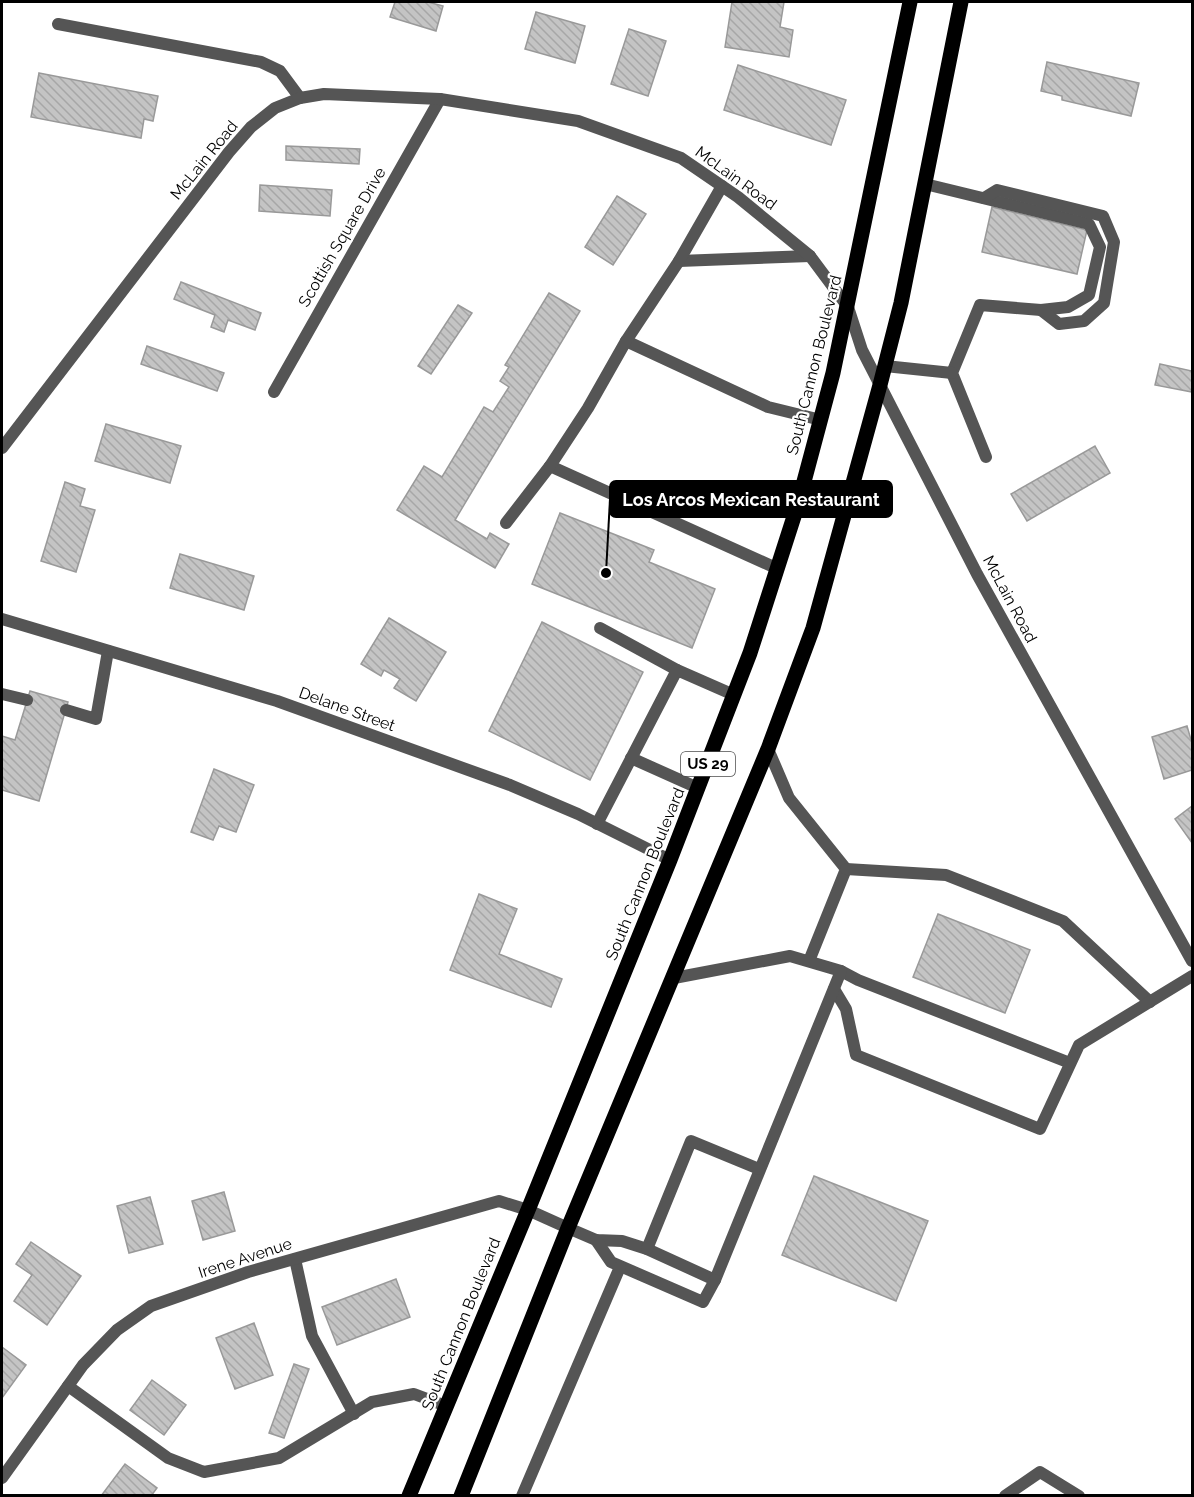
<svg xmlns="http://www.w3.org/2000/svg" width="1194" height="1497" font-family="Raleway,sans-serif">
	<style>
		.building { fill: url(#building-back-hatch); stroke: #999; stroke-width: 1.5 }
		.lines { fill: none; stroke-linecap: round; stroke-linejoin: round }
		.service { stroke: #555; stroke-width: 12 }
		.minor { stroke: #555; stroke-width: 12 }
		.tertiary { stroke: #555; stroke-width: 12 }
		.primary { stroke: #000; stroke-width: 15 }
		.labels { text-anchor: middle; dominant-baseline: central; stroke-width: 4.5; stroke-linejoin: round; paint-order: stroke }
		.shield { fill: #fff; stroke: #4c4c4c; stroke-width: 1.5 }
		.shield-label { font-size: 15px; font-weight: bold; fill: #000 }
		.street-label { font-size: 16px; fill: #000; stroke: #fff }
		.leader { fill: none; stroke: #000; stroke-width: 2 }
		.callout-dot { fill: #000; stroke: #fff; stroke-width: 2 }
		.callout { fill: #000; stroke: #000; stroke-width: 2 }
		.callout-label { font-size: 18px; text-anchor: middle; font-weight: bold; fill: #fff }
	</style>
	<defs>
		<pattern id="building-back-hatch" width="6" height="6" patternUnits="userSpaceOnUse" patternTransform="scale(1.5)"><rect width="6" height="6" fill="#c4c4c4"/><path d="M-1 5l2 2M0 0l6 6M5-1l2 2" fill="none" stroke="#a7a7a7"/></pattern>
	</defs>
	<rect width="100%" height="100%" fill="#fff"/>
	<g class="building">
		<path d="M395,2H428L443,6L436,31L390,17Z"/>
		<path d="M732,2H784L780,27L793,30L789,57L725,47Z"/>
		<path d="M536,12L585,26L575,63L525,49Z"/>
		<path d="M629,29L666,41L648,96L611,84Z"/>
		<path d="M1047,62L1139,83L1131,116L1062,100V96L1041,91Z"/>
		<path d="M738,65L846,100L831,145L724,110Z"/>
		<path d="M39,73L158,96L153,121L144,119L141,138L31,117Z"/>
		<path d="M286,146L360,149L359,164L286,160Z"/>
		<path d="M260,185L332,190L330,216L259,211Z"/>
		<path d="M617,196L646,214L613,265L585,247Z"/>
		<path d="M992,207L1087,230L1077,274L982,252Z"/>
		<path d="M181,282L261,313L255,330L228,320L224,332L211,327L215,315L174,299Z"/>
		<path d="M549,293L580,311L455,520L487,539L490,533L509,544L495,568L397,510L424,466L442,477L484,407L493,412L509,387L500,381L509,367L505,365Z"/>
		<path d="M458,305L472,313L431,374L418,366Z"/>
		<path d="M147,346L224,373L217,391L141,364Z"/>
		<path d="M1160,364L1192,371V392L1155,385Z"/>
		<path d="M106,424L181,446L170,483L95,461Z"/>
		<path d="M1095,446L1110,473L1027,521L1011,494Z"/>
		<path d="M65,482L85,489L80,506L95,510L76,572L41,561Z"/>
		<path d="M560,513L654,550L649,562L715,589L692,648L532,584Z"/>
		<path d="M180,554L254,576L244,610L170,588Z"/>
		<path d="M389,618L446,652L416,701L394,688L400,679L384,670L381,676L361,664Z"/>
		<path d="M542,622L643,672L590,780L489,731Z"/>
		<path d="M30,691L68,702L39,801L2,790V736L15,740Z"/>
		<path d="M1187,726L1192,743V770L1164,779L1152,737Z"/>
		<path d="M214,769L254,785L236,832L219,826L213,840L191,832Z"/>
		<path d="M1192,806V843L1175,819Z"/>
		<path d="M479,894L517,909L499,954L562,979L551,1007L450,970Z"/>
		<path d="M938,914L1030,950L1005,1013L913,977Z"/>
		<path d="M814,1176L928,1221L896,1301L782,1255Z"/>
		<path d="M224,1192L235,1231L203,1240L192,1201Z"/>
		<path d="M150,1197L163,1244L129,1253L117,1206Z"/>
		<path d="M31,1242L81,1276L47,1325L14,1301L32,1275L16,1264Z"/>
		<path d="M396,1279L410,1317L337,1345L322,1307Z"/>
		<path d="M254,1323L273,1375L235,1389L216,1338Z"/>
		<path d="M2,1347L26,1365L2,1398Z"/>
		<path d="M294,1364L309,1369L284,1438L269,1433Z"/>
		<path d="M152,1380L186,1405L164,1435L130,1410Z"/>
		<path d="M125,1464L157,1488L151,1496H101Z"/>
	</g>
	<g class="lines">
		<g class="service">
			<path d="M58,24L261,62L280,71L300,98"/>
			<path d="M925,184L1089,224L1100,247L1089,295L1068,307L1041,310L980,305L952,373L986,457"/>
			<path d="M984,198L997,190L1103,216L1114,242L1104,303L1084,321L1059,324L1041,310"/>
			<path d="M679,261L810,256"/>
			<path d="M626,341L768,407L821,420"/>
			<path d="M885,366L952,373"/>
			<path d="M550,466L776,568"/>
			<path d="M506,523L550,466L588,408L626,341L679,261L722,186"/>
			<path d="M600,628L677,670"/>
			<path d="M2,694L27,700"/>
			<path d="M66,710L96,719L108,651"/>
			<path d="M768,749L789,798L846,869L809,961"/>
			<path d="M631,758L698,788"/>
			<path d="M597,824L677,670L734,695"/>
			<path d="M846,869L946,875L1063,921L1150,1002"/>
			<path d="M841,971L858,980L1070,1063"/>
			<path d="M834,989L846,1009L856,1055L1040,1129L1079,1045L1192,976"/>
			<path d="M568,1228L596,1240L622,1241L647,1249L715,1280L841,971L790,956L674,978"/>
			<path d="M596,1240L611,1262L703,1302L715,1280"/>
			<path d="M647,1249L691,1141L759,1169"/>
			<path d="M295,1259L312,1336L354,1414"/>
			<path d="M68,1386L168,1458L204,1472L279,1458L372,1402L414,1394L446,1406"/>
			<path d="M522,1496L620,1267"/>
			<path d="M1005,1496L1040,1472L1079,1496"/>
		</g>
		<g class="minor">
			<path d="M274,392L440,99"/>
			<path d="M2,448L229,152L251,127L275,108L300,98L324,94L440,99L578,121L681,158L738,197L810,256L848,307"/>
			<path d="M2,619L277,701L510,785L578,814L670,860"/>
			<path d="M2,1478L83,1365L117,1330L151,1306L248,1272L499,1201L528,1210L568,1228"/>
		</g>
		<path class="tertiary" d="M848,307L862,350L977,574L1192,961"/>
		<g class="primary">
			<path d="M409,1496L528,1210L670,860L750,653L798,504L833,373L910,2"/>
			<path d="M461,1496L568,1228L768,749L813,628L880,385L901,303L961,2"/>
		</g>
	</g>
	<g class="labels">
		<rect class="shield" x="681" y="752" width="54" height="24" rx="4.5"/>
		<g class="shield-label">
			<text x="708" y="764">US 29</text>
		</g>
		<g class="street-label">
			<text transform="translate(204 160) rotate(-51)">McLain Road</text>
			<text transform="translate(736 178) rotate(36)">McLain Road</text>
			<text transform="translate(342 237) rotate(-60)">Scottish Square Drive</text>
			<text transform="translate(814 365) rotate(-76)">South Cannon Boulevard</text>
			<text transform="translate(1010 599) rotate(62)">McLain Road</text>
			<text transform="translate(347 709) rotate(20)">Delane Street</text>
			<text transform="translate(645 874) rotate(-68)">South Cannon Boulevard</text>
			<text transform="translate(245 1258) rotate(-18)">Irene Avenue</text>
			<text transform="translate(461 1324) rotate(-68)">South Cannon Boulevard</text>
		</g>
	</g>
	<path class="leader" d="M606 573L610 499"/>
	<circle class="callout-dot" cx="606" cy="573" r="6"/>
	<rect class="callout" x="610" y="481" width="282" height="36" rx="6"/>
	<g class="callout-label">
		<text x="751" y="506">Los Arcos Mexican Restaurant</text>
	</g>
	<rect width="1194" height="1497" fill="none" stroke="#000000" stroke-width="6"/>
</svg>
